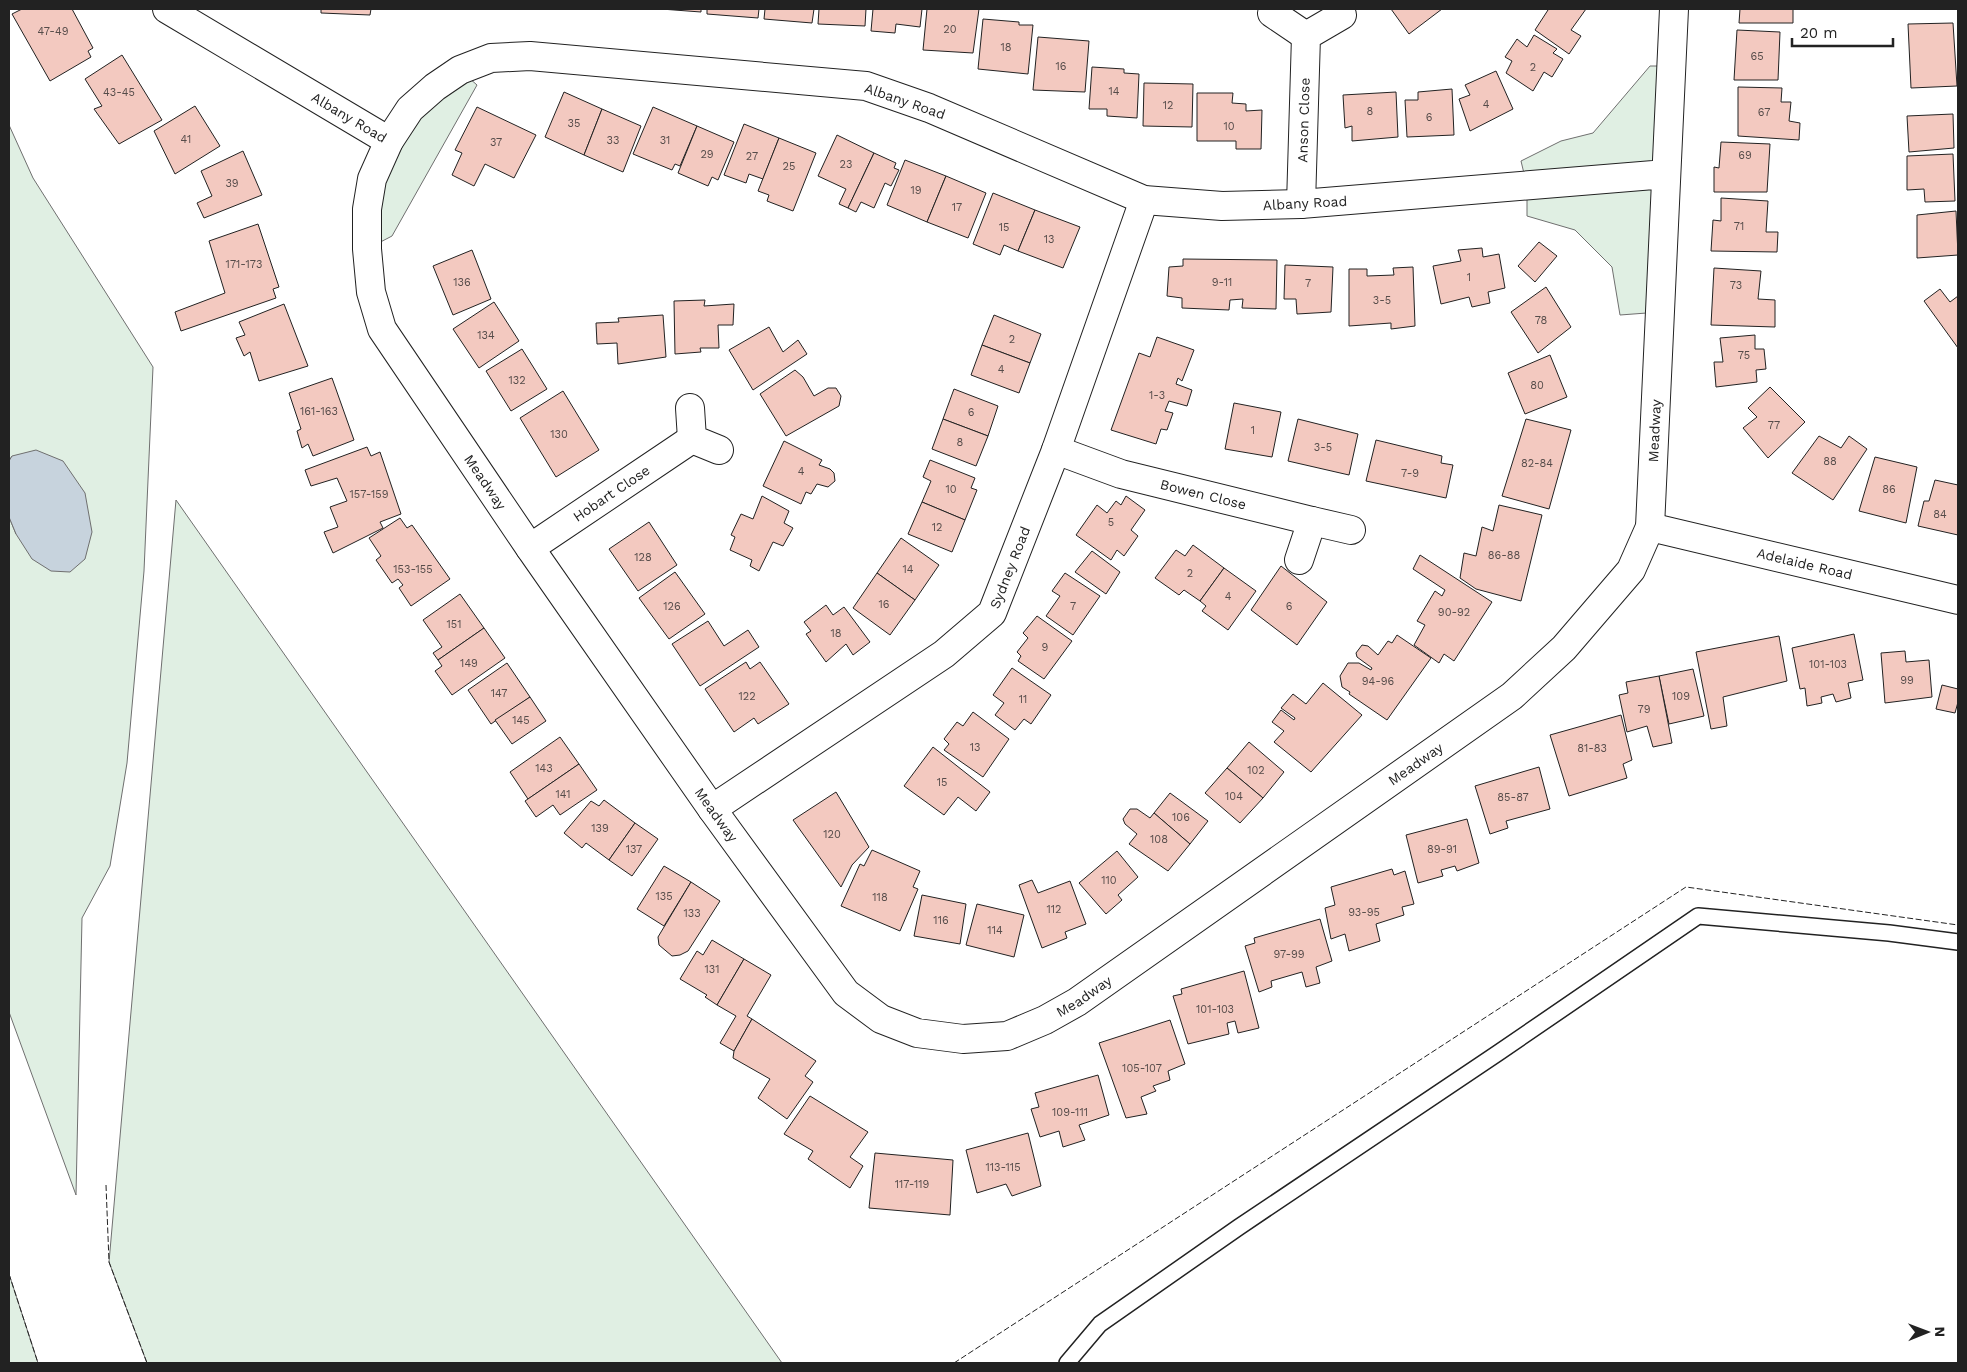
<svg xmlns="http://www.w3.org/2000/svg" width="1967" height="1372" font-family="'Work Sans',sans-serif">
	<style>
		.green { fill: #e0efe3; stroke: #6f6f6f }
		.water { fill: #c7d3dd; stroke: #6f6f6f }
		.building { fill: #f3c9c0; stroke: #222 }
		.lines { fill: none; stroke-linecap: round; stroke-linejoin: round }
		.lane-casing { stroke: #222; stroke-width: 18 }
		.street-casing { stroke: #222; stroke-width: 30 }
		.lane { stroke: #fff; stroke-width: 15 }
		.street { stroke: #fff; stroke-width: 28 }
		.fence { stroke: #222; stroke-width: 1; stroke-dasharray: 6 2.5; stroke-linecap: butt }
		.labels { text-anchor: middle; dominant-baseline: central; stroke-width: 4; stroke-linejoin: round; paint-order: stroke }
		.number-label { font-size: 11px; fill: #564c4a }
		.street-label { font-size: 14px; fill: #222; stroke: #fff }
	</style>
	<rect width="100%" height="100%" fill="#fff"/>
	<g class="green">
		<path d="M1650,66H1672L1660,312L1620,315L1612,267L1575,230L1527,216V186L1521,161L1561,141L1593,133Z"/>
		<path d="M460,70L477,85L392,236L367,249L389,141Z"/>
		<path d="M9,125L33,178L153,367L144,571L127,763L110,866L82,918L76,1195L9,1012V517L16,534L12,456L9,461Z"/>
		<path d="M176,500L782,1363H147L109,1262Z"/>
		<path d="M9,1274L38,1363H9Z"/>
	</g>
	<path class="water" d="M36,450L63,461L85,493L92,532L85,559L70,572L51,571L32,559L16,534L9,517V461L12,456Z"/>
	<g class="building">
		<path d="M22,9H72L93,48L88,51L91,57L50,81L12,14Z"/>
		<path d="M321,9H371L370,15L321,13Z"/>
		<path d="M661,9H701V12Z"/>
		<path d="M707,9H759L758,18L707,14Z"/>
		<path d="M765,9H814L812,23L764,19Z"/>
		<path d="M819,9H866L865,26L818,24Z"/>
		<path d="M873,9H922L920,27L896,24L895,33L871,31Z"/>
		<path d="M927,9H979L973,53L923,50Z"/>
		<path d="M1391,9H1442L1409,34Z"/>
		<path d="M1546,9H1586L1571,30L1581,36L1569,54L1535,30L1548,10Z"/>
		<path d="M1740,9H1793V23H1739Z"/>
		<path d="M983,19L1019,22V25H1033L1028,74L978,69Z"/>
		<path d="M1953,23L1957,86L1911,88L1908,24Z"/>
		<path d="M1737,30L1780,32L1778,80H1734Z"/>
		<path d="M1534,35L1557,49L1553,53L1563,59L1552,77L1544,72L1533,91L1506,73L1512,61L1505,57L1517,39L1527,47Z"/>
		<path d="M1038,37L1089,41L1085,92L1033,90Z"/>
		<path d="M122,55L162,120L119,144L94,109L102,106L85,79Z"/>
		<path d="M1092,67L1124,69V73L1139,74L1137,118L1107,116V109H1089Z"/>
		<path d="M1496,71L1513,109L1470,131L1459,99L1470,95L1465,85Z"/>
		<path d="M1144,83L1193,84L1192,127L1143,126Z"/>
		<path d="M1738,87L1782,88L1781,102H1791L1789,121L1800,123L1799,140L1738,136Z"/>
		<path d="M1452,89L1454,135L1407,137L1405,100H1418V92Z"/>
		<path d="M564,92L602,109L584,155L545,137Z"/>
		<path d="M1396,92L1398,137L1352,141V126L1345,128L1343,95Z"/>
		<path d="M1197,93H1233L1232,103L1246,104V111L1262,110L1261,149H1236V141H1197Z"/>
		<path d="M195,106L220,146L175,174L154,131Z"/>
		<path d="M477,107L536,135L514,178L485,164L474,186L452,175L462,153L455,150Z"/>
		<path d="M653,107L697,126L680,166L675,164L672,170L633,154Z"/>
		<path d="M602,109L641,126L623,172L584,155Z"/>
		<path d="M1953,114L1954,148L1909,152L1907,116Z"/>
		<path d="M744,124L779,138L763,179L749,174L746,183L724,175Z"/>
		<path d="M697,126L734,142L718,180L712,177L708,186L678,173Z"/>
		<path d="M837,135L874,153L848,208L839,204L846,189L818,176Z"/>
		<path d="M779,138L816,153L793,211L767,201L769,195L758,191Z"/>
		<path d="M1721,142L1770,144L1767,192H1714V167L1719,168Z"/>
		<path d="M243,151L262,195L204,218L197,203L212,196L201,171Z"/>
		<path d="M874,153L896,163L894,168L899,170L891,186L885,183L874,208L861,202L856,212L848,208Z"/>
		<path d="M1953,154L1955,201L1925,202L1924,189L1907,190V156Z"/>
		<path d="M905,160L946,176L927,222L887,205Z"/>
		<path d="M946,176L986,193L968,238L927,222Z"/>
		<path d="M993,193L1035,210L1018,251L1004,245L1000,255L973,244Z"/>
		<path d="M1721,198L1768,201L1766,232H1778L1777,252L1711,251L1713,220L1721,221Z"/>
		<path d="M1035,210L1080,227L1063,268L1018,251Z"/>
		<path d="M1956,211L1958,255L1917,258V215Z"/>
		<path d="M258,224L279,287L273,289L276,298L181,331L175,312L225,293L209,241Z"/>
		<path d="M1539,242L1557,256L1535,282L1518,266Z"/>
		<path d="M1482,248L1483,257L1499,254L1505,288L1488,292L1490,303L1472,307L1469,297L1441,304L1433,266L1461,261L1458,250Z"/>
		<path d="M472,250L491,299L453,315L433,266Z"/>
		<path d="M1183,259L1277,260L1276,309L1242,308L1243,299L1230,300L1229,310L1182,308V298L1167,296L1169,267L1183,266Z"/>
		<path d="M1285,265L1333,267L1331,312L1297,314L1296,299H1284Z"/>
		<path d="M1413,267L1415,326L1391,329V323L1349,326V269H1367V276L1394,275L1393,268Z"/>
		<path d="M1714,268L1761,271L1758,299L1775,300V327L1711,325Z"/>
		<path d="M1546,287L1571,327L1538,353L1511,312Z"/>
		<path d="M1940,289L1950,302L1958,296V348L1924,301Z"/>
		<path d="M705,300L704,306L734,304L733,325H718L719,348H700L701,352L675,354L674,301Z"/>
		<path d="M494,302L519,341L479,368L453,329Z"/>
		<path d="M284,304L308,366L259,381L250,352L244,356L236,338L245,335L239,322Z"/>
		<path d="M663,315L666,357L618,364L617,343L597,344L596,323L619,322L618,318Z"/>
		<path d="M994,315L1041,334L1030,363L982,345Z"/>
		<path d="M769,327L783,352L798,340L807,354L753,390L729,350Z"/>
		<path d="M1755,335V349H1764L1766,369L1756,370L1757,382L1716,387L1714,362H1723L1720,338Z"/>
		<path d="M1157,337L1194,350L1182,381L1178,378L1176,384L1192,390L1187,406L1169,401L1165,411L1173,413L1167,430L1161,429L1156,444L1111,430L1139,353L1150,357Z"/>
		<path d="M982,345L1030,363L1019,393L971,375Z"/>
		<path d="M522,349L547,389L511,411L486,371Z"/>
		<path d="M1550,355L1567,397L1525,414L1508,373Z"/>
		<path d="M795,370L803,377L814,396L828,388H836L841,396L839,406L786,436L760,394Z"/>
		<path d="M332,378L354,440L313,456L308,444L302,448L297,431L301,429L289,393Z"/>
		<path d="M1770,387L1805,422L1768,458L1743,428L1757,417L1748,408Z"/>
		<path d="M954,389L998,406L988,436L943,419Z"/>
		<path d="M563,391L599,450L556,477L520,418Z"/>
		<path d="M1234,403L1281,412L1272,457L1225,449Z"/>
		<path d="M943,419L988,436L976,466L932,449Z"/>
		<path d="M1298,419L1358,434L1349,475L1288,461Z"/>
		<path d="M1526,419L1571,430L1549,509L1502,496Z"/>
		<path d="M1819,436L1841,448L1849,436L1867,449L1833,500L1792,473Z"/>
		<path d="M1376,440L1442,456L1441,463L1453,465L1446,498L1366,481Z"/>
		<path d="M784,441L822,460L819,465L830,469L834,473L835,481L828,487L817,484L811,494L806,492L801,504L763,486Z"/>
		<path d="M367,447L371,456L380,452L401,514L380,522L383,528L333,553L324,532L338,527L330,507L347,501L337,478L311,486L305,470Z"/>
		<path d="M1875,457L1917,467L1906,523L1859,511Z"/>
		<path d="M930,460L975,478L971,488L977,490L965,520L922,502L931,481L923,477Z"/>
		<path d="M1935,480L1958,485V535L1918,526L1924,501H1929Z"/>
		<path d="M762,496L789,511L784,523L793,528L783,546L773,542L759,571L750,566L752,560L730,550L735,537L731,535L741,514L753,519Z"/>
		<path d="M1126,496L1145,510L1131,530L1138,536L1124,556L1117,550L1111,560L1076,535L1097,505L1107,513L1116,501L1121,505Z"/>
		<path d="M922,502L965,520L952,552L908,534Z"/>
		<path d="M1499,505L1542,515L1521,601L1476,589L1460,578L1464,553L1476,556L1482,527L1493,531Z"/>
		<path d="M400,518L407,528L412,525L450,579L411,606L399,588L403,585L398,579L392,583L376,560L381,556L369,538Z"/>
		<path d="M649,522L677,565L638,591L609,549Z"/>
		<path d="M901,538L939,565L915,600L877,573Z"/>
		<path d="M1193,545L1224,568L1200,601L1184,590L1179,595L1155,578L1176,550L1185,556Z"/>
		<path d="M1092,551L1120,572L1106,594L1075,572Z"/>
		<path d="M1420,555L1492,602L1454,661L1444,654L1439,663L1414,645L1425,625L1417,621L1435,591L1442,596L1445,590L1413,569Z"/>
		<path d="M1281,566L1327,602L1297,645L1251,610Z"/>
		<path d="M1224,568L1256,591L1228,630L1202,611L1206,606L1200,601Z"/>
		<path d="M675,572L705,614L669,639L639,598Z"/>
		<path d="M877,573L915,600L890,635L853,608Z"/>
		<path d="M1065,573L1100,596L1073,635L1046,616L1060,596L1052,591Z"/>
		<path d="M460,594L484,628L438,660L433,653L442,647L423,620Z"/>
		<path d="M826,605L833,615L844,607L870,642L853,655L846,644L826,662L806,634L811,631L804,622Z"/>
		<path d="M1037,616L1072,641L1044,679L1018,661L1021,656L1017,652L1028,638L1023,633Z"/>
		<path d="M708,621L724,646L748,630L759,647L700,686L672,644Z"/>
		<path d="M484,628L505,658L452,695L435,671L442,666L438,660Z"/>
		<path d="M1854,634L1863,680L1848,683L1851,698L1836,702L1833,694L1821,697L1822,703L1807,706L1805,688L1800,689L1792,648Z"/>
		<path d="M1397,635L1431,658L1387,720L1349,694L1350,692L1342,687L1340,676L1348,663H1359L1371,670L1372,668L1357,657L1356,653L1362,645L1368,646L1378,655L1388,641L1392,643Z"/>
		<path d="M1779,636L1787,681L1723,697L1727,726L1711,729L1696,652Z"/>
		<path d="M1905,651L1906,662L1929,660L1932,697L1885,703L1881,653Z"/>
		<path d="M746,662L750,669L760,662L789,704L758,724L754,718L734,732L705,689Z"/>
		<path d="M507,663L530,697L491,724L468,690Z"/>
		<path d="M1012,668L1051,695L1031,724L1024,719L1015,730L995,715L1004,703L993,695Z"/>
		<path d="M1693,669L1704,716L1669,724L1659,676Z"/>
		<path d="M1659,676L1672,743L1653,747L1647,726L1627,732L1619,695L1628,693L1626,682Z"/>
		<path d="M1323,683L1362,715L1311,772L1274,742L1284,731L1272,722L1281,710L1294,720L1295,718L1281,708L1293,694L1306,704Z"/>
		<path d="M1942,685L1958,689V702L1955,713L1936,709Z"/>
		<path d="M530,697L546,721L512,744L495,720Z"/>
		<path d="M973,712L1009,739L983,777L944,750L949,744L944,739L957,722L963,726Z"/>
		<path d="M1621,715L1632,760L1623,764L1627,778L1569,796L1550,735Z"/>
		<path d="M560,737L579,764L528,799L510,772Z"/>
		<path d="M1249,742L1284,772L1263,798L1227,768Z"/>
		<path d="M933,747L990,792L976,811L958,797L944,815L904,786Z"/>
		<path d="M579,764L597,790L560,815L553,805L536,817L525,801Z"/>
		<path d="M1539,767L1550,809L1506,821L1508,828L1490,834L1475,786Z"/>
		<path d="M1227,768L1263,798L1240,823L1205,793Z"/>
		<path d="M836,792L869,847L852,865L841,887L793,820Z"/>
		<path d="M1170,793L1208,821L1190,844L1154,813Z"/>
		<path d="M604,800L635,823L609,860L586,843L582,848L564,833L591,801L599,806Z"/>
		<path d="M1130,809H1137L1150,818L1154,813L1190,844L1168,871L1129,844L1137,834L1125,824L1123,819Z"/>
		<path d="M1467,819L1479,863L1457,871L1455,866L1441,870L1443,876L1418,883L1406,835Z"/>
		<path d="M635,823L658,839L632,876L609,860Z"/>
		<path d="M872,850L920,871L913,887L918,889L900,931L841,906L860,864L864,866Z"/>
		<path d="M1117,851L1138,877L1118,895L1122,900L1106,914L1079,883Z"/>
		<path d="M664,866L691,882L664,926L637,909Z"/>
		<path d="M1392,869L1394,875L1405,871L1414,904L1402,907L1404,915L1376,924L1380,941L1349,951L1345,934L1331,939L1325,908L1335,905L1331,887Z"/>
		<path d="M1032,880L1038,893L1070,881L1086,924L1065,932L1067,938L1042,948L1019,885Z"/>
		<path d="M691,882L720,901L688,951L680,955L672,956L659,945L658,937Z"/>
		<path d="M922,895L966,904L960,944L914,936Z"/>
		<path d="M977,904L1024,915L1014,957L966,945Z"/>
		<path d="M1320,919L1332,961L1316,967L1320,983L1306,987L1302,972L1271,981L1272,987L1259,992L1245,946L1255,943L1254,938Z"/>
		<path d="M712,940L744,959L717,1005L705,997L707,995L680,979L697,951L703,955Z"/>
		<path d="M744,959L771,975L747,1016L752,1019L734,1051L720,1043L736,1016L717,1005Z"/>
		<path d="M1244,971L1259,1028L1238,1033L1235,1021L1227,1023L1229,1034L1188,1044L1173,996L1182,994L1181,989Z"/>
		<path d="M752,1019L816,1061L805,1076L813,1082L787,1119L758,1098L770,1079L733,1058L734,1051Z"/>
		<path d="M1170,1020L1185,1064L1168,1071L1170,1080L1153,1086L1156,1091L1141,1097L1147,1114L1126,1118L1099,1043Z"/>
		<path d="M1098,1075L1109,1115L1079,1125L1085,1140L1063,1147L1059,1131L1040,1137L1031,1109L1039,1107L1035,1093Z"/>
		<path d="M810,1096L868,1132L850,1157L863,1166L850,1188L808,1159L813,1151L784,1134Z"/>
		<path d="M1028,1133L1041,1186L1012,1196L1006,1184L977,1193L966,1150Z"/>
		<path d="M875,1153L953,1160L950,1215L869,1208Z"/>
	</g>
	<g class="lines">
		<defs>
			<path id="lane" d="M1067,1363L1100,1324L1239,1227L1498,1053L1698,916L1889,933L1958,942"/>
			<g id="street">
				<path id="s1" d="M167,9L389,141"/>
				<path d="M1272,13L1306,36"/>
				<path id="s2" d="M1666,174L1301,204L1222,206L1144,200L929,108L866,86L530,56L491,58L460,70L435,87L410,109L389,141L372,179L367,209V249L371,292L382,329L530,548L712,809L846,993L881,1019L917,1033L963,1039L1007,1036L1045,1020L1077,1002L1512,696L1564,648L1631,570L1650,527L1674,9"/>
				<path id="s3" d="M1301,204L1306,36L1342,15"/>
				<path d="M690,408L692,439L719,450"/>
				<path id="s4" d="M1056,450L1121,474L1312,521L1299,560"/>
				<path d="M1312,521L1351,530"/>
				<path id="s5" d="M1650,527L1958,600"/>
				<path id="s6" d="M530,548L692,439"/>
				<path id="s7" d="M712,809L944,654L992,613L1056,450L1144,200"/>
			</g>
		</defs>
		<use href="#lane" class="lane-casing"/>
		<use href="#street" class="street-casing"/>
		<use href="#lane" class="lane"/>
		<use href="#street" class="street"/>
		<g class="fence">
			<path d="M106,1185L109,1262L147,1363"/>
			<path d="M9,1274L38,1363"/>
			<path d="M954,1363L1686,887L1958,925"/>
		</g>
	</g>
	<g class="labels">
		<g class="number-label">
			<text x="950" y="29">20</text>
			<text x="53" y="31">47-49</text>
			<text x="1006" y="47">18</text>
			<text x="1757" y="56">65</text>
			<text x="1061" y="66">16</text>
			<text x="1533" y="67">2</text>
			<text x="1114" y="91">14</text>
			<text x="119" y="92">43-45</text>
			<text x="1486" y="104">4</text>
			<text x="1168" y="105">12</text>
			<text x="1370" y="111">8</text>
			<text x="1764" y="112">67</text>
			<text x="1429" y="117">6</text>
			<text x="574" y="123">35</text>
			<text x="1229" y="126">10</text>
			<text x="186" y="139">41</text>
			<text x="613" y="140">33</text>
			<text x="665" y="140">31</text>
			<text x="496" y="142">37</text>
			<text x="707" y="154">29</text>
			<text x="1745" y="155">69</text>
			<text x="752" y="156">27</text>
			<text x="846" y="164">23</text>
			<text x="789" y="166">25</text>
			<text x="232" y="183">39</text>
			<text x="916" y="190">19</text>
			<text x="957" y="207">17</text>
			<text x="1739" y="226">71</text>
			<text x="1004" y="227">15</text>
			<text x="1049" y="239">13</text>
			<text x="244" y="264">171-173</text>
			<text x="1469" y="277">1</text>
			<text x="462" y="282">136</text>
			<text x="1222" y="282">9-11</text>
			<text x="1308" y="283">7</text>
			<text x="1736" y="285">73</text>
			<text x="1382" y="300">3-5</text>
			<text x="1541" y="320">78</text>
			<text x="486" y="335">134</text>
			<text x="1012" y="339">2</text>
			<text x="1744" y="355">75</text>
			<text x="1001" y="369">4</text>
			<text x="517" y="380">132</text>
			<text x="1537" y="385">80</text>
			<text x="1157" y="395">1-3</text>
			<text x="319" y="411">161-163</text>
			<text x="971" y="412">6</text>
			<text x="1774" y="425">77</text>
			<text x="1253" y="430">1</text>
			<text x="559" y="434">130</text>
			<text x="960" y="442">8</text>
			<text x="1323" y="447">3-5</text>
			<text x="1830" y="461">88</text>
			<text x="1537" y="463">82-84</text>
			<text x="801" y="471">4</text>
			<text x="1410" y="473">7-9</text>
			<text x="951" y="489">10</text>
			<text x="1889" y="489">86</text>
			<text x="369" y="494">157-159</text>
			<text x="1940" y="514">84</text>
			<text x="1111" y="522">5</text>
			<text x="937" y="527">12</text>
			<text x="1504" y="555">86-88</text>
			<text x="643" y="557">128</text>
			<text x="413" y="569">153-155</text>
			<text x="908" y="569">14</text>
			<text x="1190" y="573">2</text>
			<text x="1228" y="596">4</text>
			<text x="884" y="604">16</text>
			<text x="672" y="606">126</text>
			<text x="1073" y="606">7</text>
			<text x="1289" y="606">6</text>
			<text x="1454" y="612">90-92</text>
			<text x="454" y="624">151</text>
			<text x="836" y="633">18</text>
			<text x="1045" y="647">9</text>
			<text x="469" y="663">149</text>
			<text x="1828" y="664">101-103</text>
			<text x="1907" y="680">99</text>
			<text x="1378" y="681">94-96</text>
			<text x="499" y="693">147</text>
			<text x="747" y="696">122</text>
			<text x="1681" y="696">109</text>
			<text x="1023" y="699">11</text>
			<text x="1644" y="709">79</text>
			<text x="521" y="720">145</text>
			<text x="975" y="747">13</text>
			<text x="1592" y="748">81-83</text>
			<text x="544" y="768">143</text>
			<text x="1256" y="770">102</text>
			<text x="942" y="782">15</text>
			<text x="563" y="794">141</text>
			<text x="1234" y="796">104</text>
			<text x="1513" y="797">85-87</text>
			<text x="1181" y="817">106</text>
			<text x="600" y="828">139</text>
			<text x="832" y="834">120</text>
			<text x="1159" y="839">108</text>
			<text x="634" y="849">137</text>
			<text x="1442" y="849">89-91</text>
			<text x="1109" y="880">110</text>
			<text x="664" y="896">135</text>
			<text x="880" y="897">118</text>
			<text x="1054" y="909">112</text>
			<text x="1364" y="912">93-95</text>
			<text x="692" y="913">133</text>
			<text x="941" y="920">116</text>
			<text x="995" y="930">114</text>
			<text x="1289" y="954">97-99</text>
			<text x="712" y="969">131</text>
			<text x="1215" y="1009">101-103</text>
			<text x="1142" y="1068">105-107</text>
			<text x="1070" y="1112">109-111</text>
			<text x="1003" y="1167">113-115</text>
			<text x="912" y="1184">117-119</text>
		</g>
		<g class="street-label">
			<text transform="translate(905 101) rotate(19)">Albany Road</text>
			<text stroke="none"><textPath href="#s1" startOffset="212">Albany Road</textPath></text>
			<text stroke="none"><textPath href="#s3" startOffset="84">Anson Close</textPath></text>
			<text transform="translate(1305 203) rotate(-3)">Albany Road</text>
			<text stroke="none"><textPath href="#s2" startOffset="3439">Meadway</textPath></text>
			<text stroke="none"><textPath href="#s2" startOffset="1714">Meadway</textPath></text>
			<text stroke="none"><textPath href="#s6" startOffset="98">Hobart Close</textPath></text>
			<text stroke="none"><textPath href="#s4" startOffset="154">Bowen Close</textPath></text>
			<text stroke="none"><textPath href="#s5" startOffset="159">Adelaide Road</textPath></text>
			<text stroke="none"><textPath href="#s7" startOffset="391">Sydney Road</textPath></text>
			<text stroke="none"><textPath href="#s2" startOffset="3004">Meadway</textPath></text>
			<text stroke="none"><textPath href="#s2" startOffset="2119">Meadway</textPath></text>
			<text stroke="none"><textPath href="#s2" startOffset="2599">Meadway</textPath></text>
		</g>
	</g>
	<rect width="1967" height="1372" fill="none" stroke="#222222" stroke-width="20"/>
	<g transform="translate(1927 1332) rotate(89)" stroke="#ffffff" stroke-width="4" paint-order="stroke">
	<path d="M0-4L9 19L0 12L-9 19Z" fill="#222222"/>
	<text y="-8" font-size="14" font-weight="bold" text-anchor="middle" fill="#222222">N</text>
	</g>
	<path d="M1792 38v8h101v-8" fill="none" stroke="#222222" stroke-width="2.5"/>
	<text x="1800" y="38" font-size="15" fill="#222222" stroke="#ffffff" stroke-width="4" paint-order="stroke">20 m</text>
</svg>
